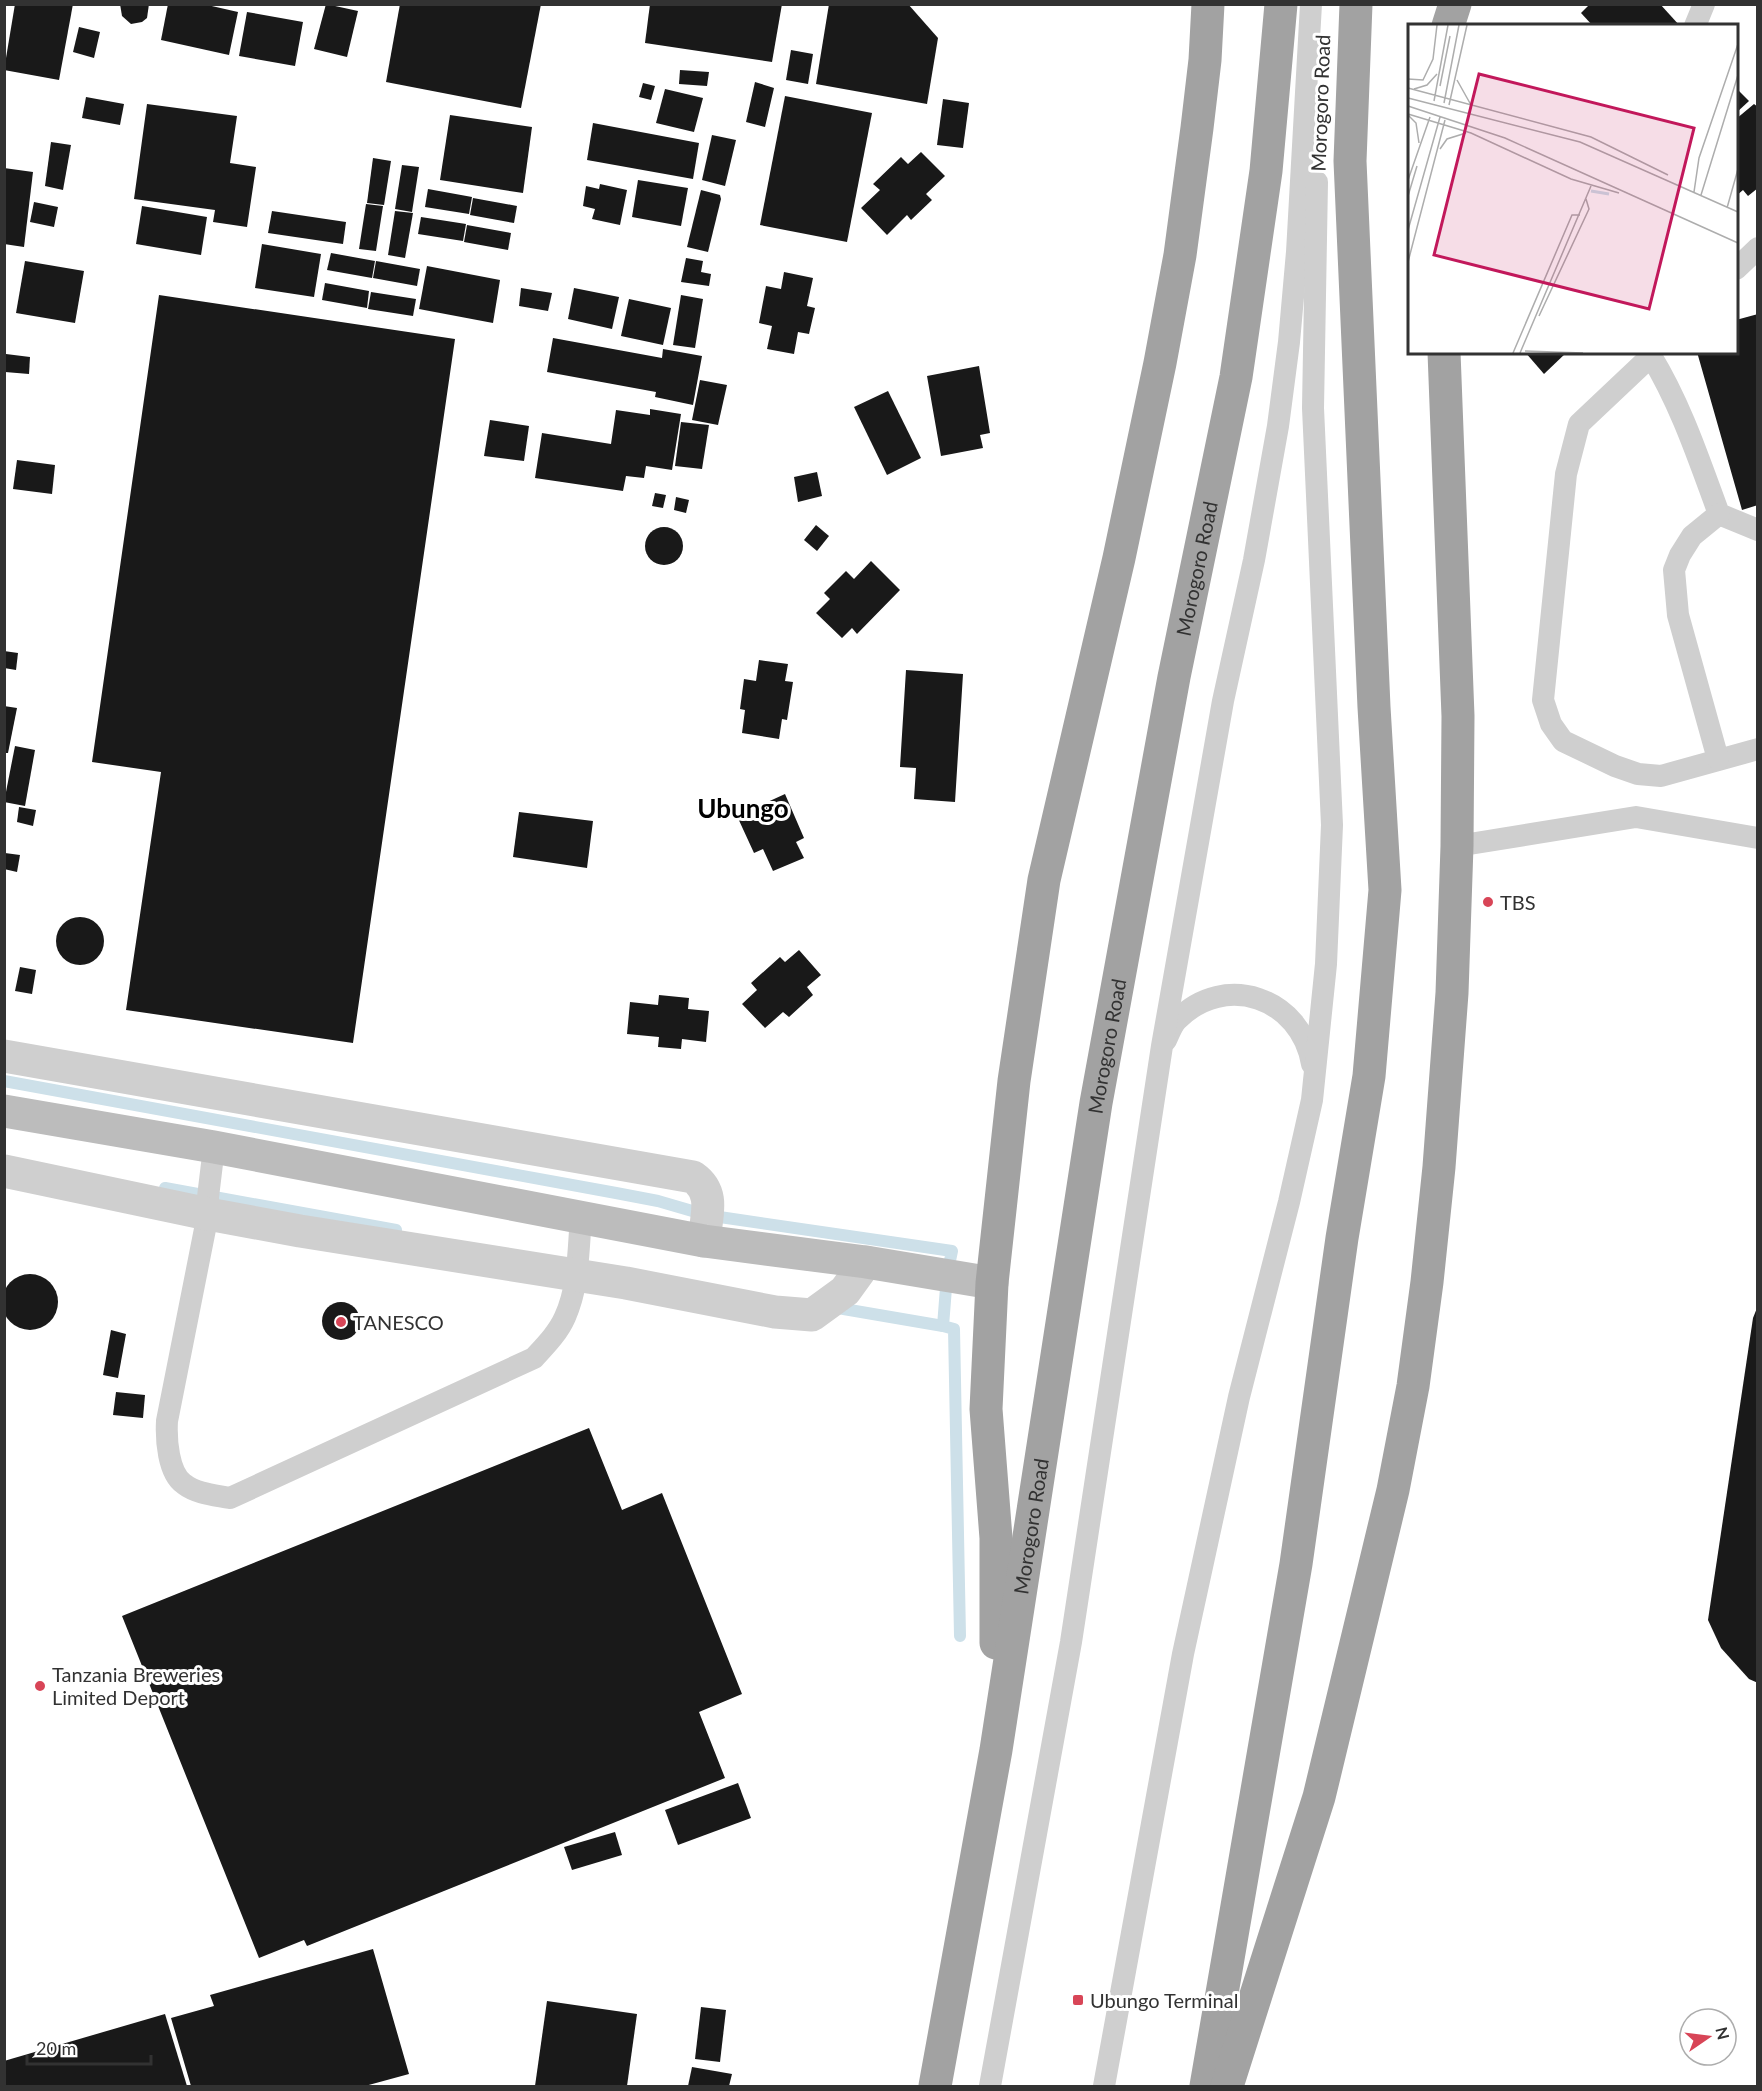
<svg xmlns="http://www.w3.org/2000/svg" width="1762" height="2091" font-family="Lato,sans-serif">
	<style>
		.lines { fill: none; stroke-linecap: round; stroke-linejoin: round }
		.stream { stroke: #cde0e9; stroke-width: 12 }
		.building { fill: #191919 }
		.service { stroke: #cfcfcf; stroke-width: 22 }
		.minor { stroke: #cfcfcf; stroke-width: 33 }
		.secondary { stroke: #bcbcbc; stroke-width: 33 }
		.trunk { stroke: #a2a2a2; stroke-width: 33 }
		.poi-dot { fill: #d84557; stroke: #fff; stroke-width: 2 }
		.labels { text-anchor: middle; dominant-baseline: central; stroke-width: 6; stroke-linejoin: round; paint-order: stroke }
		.street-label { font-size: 20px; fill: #323232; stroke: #fff }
		.poi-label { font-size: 20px; fill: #323232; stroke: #fff; text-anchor: start }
		.district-label { font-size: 26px; font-weight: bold; fill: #000; stroke: #fff }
		.inset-river { fill: none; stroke: #cde0e9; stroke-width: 3 }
		.inset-road { fill: none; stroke: #adadad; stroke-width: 1.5 }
		.view { fill: #c2185b; fill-opacity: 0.15; stroke: #c2185b; stroke-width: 3 }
		.inset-edge { fill: none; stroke: #323232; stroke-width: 3 }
	</style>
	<rect width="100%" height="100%" fill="#fff"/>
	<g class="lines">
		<g class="stream">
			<path d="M4,1081L616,1193L658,1201L706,1215L952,1251L947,1275L943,1326L954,1329L960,1636"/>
			<path d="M165,1188L396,1230"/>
			<path d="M832,1307L943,1326"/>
		</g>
	</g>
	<g class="building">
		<path d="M15,4H73L59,80L4,70Z"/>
		<path d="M120,4H149L147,18L142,22L131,24L122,16Z"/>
		<path d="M168,4H203L238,12L229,55L161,40Z"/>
		<path d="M326,4L358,11L347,57L314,49Z"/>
		<path d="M400,4H541L521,108L386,82Z"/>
		<path d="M650,4H782L772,62L645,43Z"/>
		<path d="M829,4H908L938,38L927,104L816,84Z"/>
		<path d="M1590,4H1660L1680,26H1593L1581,13Z"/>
		<path d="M247,12L303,22L295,66L239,56Z"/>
		<path d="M79,27L100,32L94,58L73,52Z"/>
		<path d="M791,50L813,54L808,84L786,80Z"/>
		<path d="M680,70L709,72L707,86L679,84Z"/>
		<path d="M755,82L774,88L765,127L746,122Z"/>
		<path d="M643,83L655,86L651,100L639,97Z"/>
		<path d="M1736,88L1749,101L1736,113Z"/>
		<path d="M665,89L703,98L694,132L656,123Z"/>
		<path d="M785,96L872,113L847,242L760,225Z"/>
		<path d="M86,97L124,104L120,125L82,118Z"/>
		<path d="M943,99L969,103L963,148L937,145Z"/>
		<path d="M147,104L237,116L230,163L256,167L247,227L213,222L215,210L134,199Z"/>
		<path d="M1754,104L1758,107V188L1748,196L1743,190L1736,196V119Z"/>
		<path d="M450,115L532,127L523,193L440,180Z"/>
		<path d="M593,123L699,143L693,179L587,160Z"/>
		<path d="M712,135L736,140L725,186L702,180Z"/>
		<path d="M51,142L71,145L63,190L45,186Z"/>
		<path d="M921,152L945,176L926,194L932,200L911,220L907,215L887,235L861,208L880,190L873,184L901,157L908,164Z"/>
		<path d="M373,158L391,161L384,205L367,203Z"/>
		<path d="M402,165L419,167L412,212L395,209Z"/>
		<path d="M4,168L33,172L24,247L4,244Z"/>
		<path d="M638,180L688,188L681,226L632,217Z"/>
		<path d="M600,184L627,190L620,225L592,219L595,209L583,206L586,186L599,189Z"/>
		<path d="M428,189L472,197L469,214L425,207Z"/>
		<path d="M701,190L720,195L721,199L708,252L687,247Z"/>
		<path d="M473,198L517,206L514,223L470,215Z"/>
		<path d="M34,202L58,207L54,227L30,222Z"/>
		<path d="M366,204L383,206L376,251L359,249Z"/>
		<path d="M142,206L207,217L201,255L136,244Z"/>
		<path d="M272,211L346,222L343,244L268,233Z"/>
		<path d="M395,211L413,213L405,258L388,255Z"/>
		<path d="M421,217L466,224L463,241L418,234Z"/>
		<path d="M467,225L511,233L508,250L464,242Z"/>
		<path d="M262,244L321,254L314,297L255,288Z"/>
		<path d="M331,253L375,261L372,278L327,270Z"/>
		<path d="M686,258L703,261L701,272L711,274L709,286L681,282Z"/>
		<path d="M25,261L84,271L75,323L16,313Z"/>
		<path d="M376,261L420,269L417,286L373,278Z"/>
		<path d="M427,266L500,280L493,323L419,309Z"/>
		<path d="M784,272L813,278L807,306L815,308L809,334L798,332L794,354L767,349L772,326L759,323L766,286L781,289Z"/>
		<path d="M325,283L369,291L367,308L322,300Z"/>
		<path d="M521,288L552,293L548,311L519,306Z"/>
		<path d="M574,288L619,297L612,329L568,319Z"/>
		<path d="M371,292L416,299L413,316L368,309Z"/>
		<path d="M159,295L455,339L353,1043L126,1010L161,772L92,762Z"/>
		<path d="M681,295L703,299L695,348L673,345Z"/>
		<path d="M629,299L671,308L663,345L621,336Z"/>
		<path d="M1758,314V505L1742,510L1697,352H1736V320Z"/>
		<path d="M553,338L662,358L663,349L702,356L693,405L655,397L656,392L547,372Z"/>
		<path d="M1525,352H1567L1544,374Z"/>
		<path d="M6,354L30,357L29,374L5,372Z"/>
		<path d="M979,366L990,433L980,435L983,448L941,456L927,376Z"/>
		<path d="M700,380L727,385L718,425L692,420Z"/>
		<path d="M888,391L921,458L887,475L854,407Z"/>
		<path d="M650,409L681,414L672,470L646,466L644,478L626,476L623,491L535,478L542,433L611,444L616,410L650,415Z"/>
		<path d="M490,420L529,426L524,461L484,456Z"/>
		<path d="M681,422L709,425L702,469L675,466Z"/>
		<path d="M17,460L55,465L52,494L13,489Z"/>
		<path d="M817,472L822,496L798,502L794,477Z"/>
		<path d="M655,493L666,495L663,508L652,506Z"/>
		<path d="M676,497L689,500L686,513L674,510Z"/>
		<path d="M816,525L829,536L817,551L804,540Z"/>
		<circle cx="664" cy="546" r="19"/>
		<path d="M871,561L900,590L857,634L852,628L842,638L816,613L830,599L824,593L846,571L854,579Z"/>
		<path d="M4,651L18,653L16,670L4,668Z"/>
		<path d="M759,660L788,664L785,681L793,682L787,720L782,719L779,739L742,733L745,710L740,709L744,679L756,681Z"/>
		<path d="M906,670L963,674L955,802L914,799L916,768L900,767Z"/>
		<path d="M4,706L17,708L8,753H4Z"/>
		<path d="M15,746L35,750L25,806L4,802Z"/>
		<path d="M785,794L804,838L796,842L804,858L773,871L763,849L754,853L737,816Z"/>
		<path d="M19,807L36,810L33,826L17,822Z"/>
		<path d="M519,812L593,821L587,868L513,857Z"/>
		<path d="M5,853L20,855L17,872L4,869Z"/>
		<circle cx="80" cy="941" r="24"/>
		<path d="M799,950L821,975L807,987L813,995L789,1017L783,1012L765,1028L742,1004L757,990L751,983L780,957L785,962Z"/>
		<path d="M20,967L36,970L32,994L15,991Z"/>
		<path d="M659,995L689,998L688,1009L709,1011L706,1042L682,1039L681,1049L658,1047L659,1037L627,1034L630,1002L658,1005Z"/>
		<circle cx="30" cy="1302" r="28"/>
		<circle cx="341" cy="1321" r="19"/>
		<path d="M1757,1308H1758V1683L1749,1679L1721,1648L1708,1620L1753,1318Z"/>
		<path d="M111,1330L126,1334L118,1378L103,1375Z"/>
		<path d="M116,1392L145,1395L143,1418L113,1415Z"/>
		<path d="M589,1428L622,1510L662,1493L742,1694L699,1712L725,1778L307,1946L304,1940L259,1958L122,1616Z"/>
		<path d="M738,1783L751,1818L678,1845L665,1810Z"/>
		<path d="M615,1832L622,1855L572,1870L564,1847Z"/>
		<path d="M373,1949L409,2074L365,2086H191L171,2018L214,2006L210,1995Z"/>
		<path d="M547,2001L637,2014L627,2086H535Z"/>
		<path d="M701,2007L726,2010L720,2062L695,2059Z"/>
		<path d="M165,2014L187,2086H4V2061Z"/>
		<path d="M692,2067L732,2074L729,2086H688Z"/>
	</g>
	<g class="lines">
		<g class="service">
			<path d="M1695,26L1704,4"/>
			<path d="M1736,269L1758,248"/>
			<path d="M1758,530L1719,514C1699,460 1681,405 1651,356L1579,424L1566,474L1543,700L1551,724L1563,741L1615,766L1638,774L1661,776L1758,749"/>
			<path d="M1718,759L1678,615L1674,570L1680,555L1692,536L1719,514"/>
			<path d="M1457,846L1636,817L1758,838"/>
			<path d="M1166,1040C1169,1034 1172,1025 1177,1020C1225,971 1301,998 1312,1064"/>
			<path d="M214,1147L208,1197V1214L167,1421C166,1439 168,1473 184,1484C197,1494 215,1495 230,1498L534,1358C545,1346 558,1333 565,1317C579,1286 578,1251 581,1218"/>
			<path d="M990,2086L1071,1642L1162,1046L1223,701L1254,560L1278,426L1289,342L1297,252L1311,4"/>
			<path d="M1104,2086L1183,1654L1239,1397L1289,1202L1312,1100L1326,964L1332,825L1313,408L1317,182"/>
		</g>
		<g class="minor">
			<path d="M4,1056L693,1177C716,1193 706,1216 704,1241"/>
			<path d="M4,1171L208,1214L300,1231L626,1283L775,1312L812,1315L845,1291L866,1262"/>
		</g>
		<path class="secondary" d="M4,1111L214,1147L704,1241L866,1262L992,1283"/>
		<g class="trunk">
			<path d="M1448,26L1455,4"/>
			<path d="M996,1643V1538L986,1409L992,1283L1014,1081L1044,880L1119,558L1160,363L1180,255L1197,128L1205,60L1208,4"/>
			<path id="s1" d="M935,2086L996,1750L1096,1103L1174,677L1236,377L1266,171L1281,4"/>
			<path d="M1206,2086L1296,1564L1342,1238L1369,1076L1385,890L1374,707L1350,161L1356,4"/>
			<path d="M1227,2086L1319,1797L1393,1490L1413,1386L1427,1282L1439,1167L1452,993L1457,846L1458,716L1444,352"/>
		</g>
	</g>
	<g class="poi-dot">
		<circle cx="1488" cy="902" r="6"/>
		<circle cx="341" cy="1322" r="6"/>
		<circle cx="40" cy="1686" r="6"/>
		<rect x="1072" y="1994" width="12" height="12" rx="3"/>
	</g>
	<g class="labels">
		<g class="street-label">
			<text transform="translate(1320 103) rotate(-88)">Morogoro Road</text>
			<text stroke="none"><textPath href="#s1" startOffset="1540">Morogoro Road</textPath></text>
			<text stroke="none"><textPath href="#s1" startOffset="1054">Morogoro Road</textPath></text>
			<text stroke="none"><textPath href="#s1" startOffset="568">Morogoro Road</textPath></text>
		</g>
		<g class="poi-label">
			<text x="1500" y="902">TBS</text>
			<text x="353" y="1322">TANESCO</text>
			<text x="52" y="1674">Tanzania Breweries<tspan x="52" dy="23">Limited Deport</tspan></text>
			<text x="1090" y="2000">Ubungo Terminal</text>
		</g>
		<g class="district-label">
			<text x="743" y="808">Ubungo</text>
		</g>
	</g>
	<g transform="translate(1408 24)">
		<rect width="330" height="330" fill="#fff"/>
		<path class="inset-river" d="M183,167L201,170"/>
		<path class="inset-road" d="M0,55L15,56L25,35L29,1M49,56L63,81M32,62L42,12M0,64L183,113L260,151M6,65L19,61L29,50M0,74L172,118L330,188M26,77L40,1M36,79L51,1M41,81L59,1M0,82L97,114L330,219M0,90L63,109L163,155L211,169M0,91L8,99L11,119M32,125L39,115L58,109M0,156L22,93M286,168L291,134L330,20M293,171L330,51M0,172L9,142M319,184L330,145M0,206L32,93M0,238L37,96M131,292L181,185L178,175M117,327L175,329M105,329L164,191H172M112,329L183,162"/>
		<path class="view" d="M71,50L286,104L241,285L26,231Z"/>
		<rect width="330" height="330" class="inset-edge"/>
	</g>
	<rect width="1762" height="2091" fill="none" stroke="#323232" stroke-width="12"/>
	<g transform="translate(1708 2037) rotate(76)"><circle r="28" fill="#ffffff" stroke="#adadad" stroke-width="1.5"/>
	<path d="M0-4.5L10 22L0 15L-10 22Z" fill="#d84557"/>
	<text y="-9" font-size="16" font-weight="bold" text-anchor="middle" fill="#323232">N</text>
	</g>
	<path d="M27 2055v9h124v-9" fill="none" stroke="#323232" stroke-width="3"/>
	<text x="36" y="2055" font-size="18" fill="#323232" stroke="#ffffff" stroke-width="4.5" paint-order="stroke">20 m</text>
</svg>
